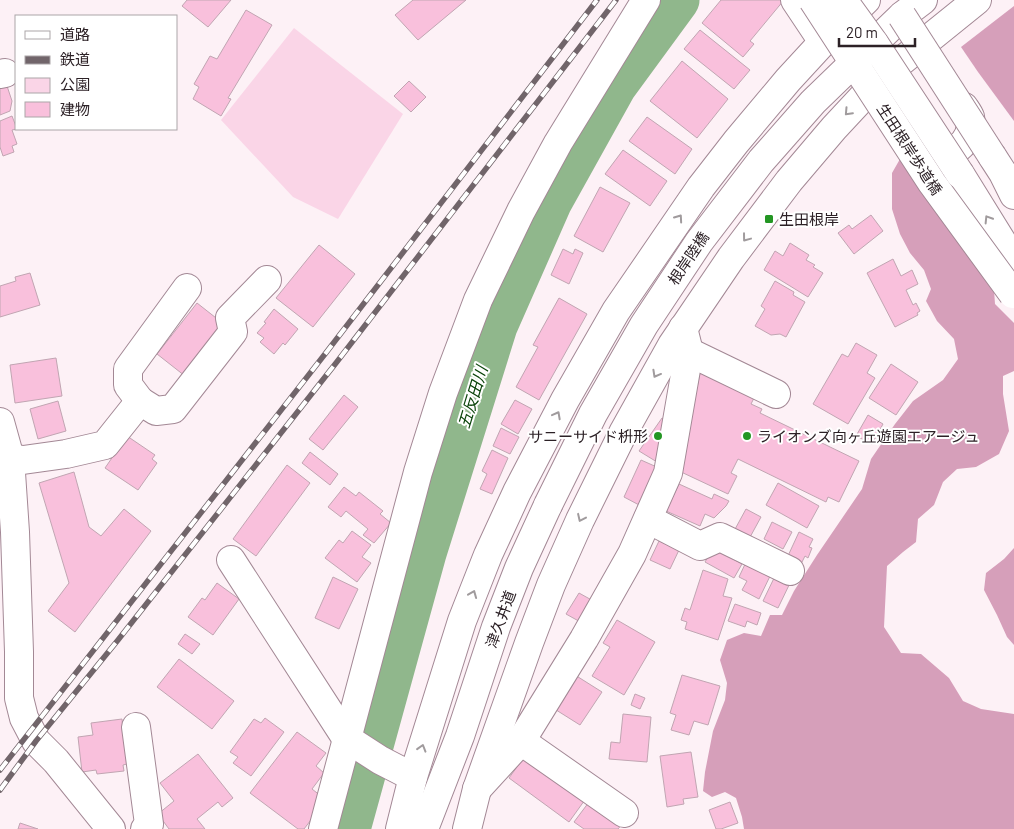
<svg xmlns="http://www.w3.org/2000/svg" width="1014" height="829" font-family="Barlow,'Noto Sans JP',sans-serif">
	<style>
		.green { fill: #fad5e7 }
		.forest { fill: #d69fba }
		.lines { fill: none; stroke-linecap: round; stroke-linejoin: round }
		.river { stroke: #90b78c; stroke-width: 45 }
		.building { fill: #f9c0dc; stroke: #c1a5b2 }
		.minor-casing { stroke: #a38895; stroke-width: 30 }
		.major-casing { stroke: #a38895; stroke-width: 30 }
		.minor { stroke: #fff; stroke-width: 28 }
		.major { stroke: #fff; stroke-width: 28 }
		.rail-casing { stroke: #71656a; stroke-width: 5.5 }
		.rail { stroke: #fff; stroke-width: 4; stroke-dasharray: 11; stroke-linecap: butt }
		.minor-bridge-casing { stroke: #a38895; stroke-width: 30; stroke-linecap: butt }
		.major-bridge-casing { stroke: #a38895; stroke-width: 30; stroke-linecap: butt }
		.minor-bridge { stroke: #fff; stroke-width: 28 }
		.major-bridge { stroke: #fff; stroke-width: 28 }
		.oneway { stroke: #a09b9d }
		.poi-dot { fill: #239623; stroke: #fff; stroke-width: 2 }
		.labels { text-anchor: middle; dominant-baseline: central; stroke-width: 4; stroke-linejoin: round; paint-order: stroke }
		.street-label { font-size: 15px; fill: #2c2126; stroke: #fff }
		.poi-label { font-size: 15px; fill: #2c2126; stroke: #fff; text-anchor: start }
		.water-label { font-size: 16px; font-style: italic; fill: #094309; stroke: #fff }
	</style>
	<rect width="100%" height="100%" fill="#fdf1f6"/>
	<path class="green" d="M294,28L403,114L338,219L293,197L221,120Z"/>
	<g class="forest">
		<path d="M1014,6V121L978,72L961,47Z"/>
		<path d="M900,159L994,290L995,304L1014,323V371L1003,376V394L1009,431L999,454L976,467L957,469L943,482L934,505L918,519L916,542L903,552L887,566L884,627L901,653L921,654L949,678L963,701L981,709L1014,714V829H744L742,817L736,798L725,792L712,797L703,791L705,772L713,731L725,700L727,683L720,660L727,640L744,633L761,636L770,615H782L794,591L817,555L862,489L871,459L895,424L913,401L943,380L958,359L954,339L937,321L926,301L931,289L924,270L910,253L900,234L892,209V173Z"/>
		<path d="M1014,548V645L1007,637L997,615L984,590L986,573L1004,559Z"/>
	</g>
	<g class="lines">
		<path class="river" d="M348,829L424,553L495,326L550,201L614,86L677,0"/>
	</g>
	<g class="building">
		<path d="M187,0H231L208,27L182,6Z"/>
		<path d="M413,0H466L418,40L395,15Z"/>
		<path d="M721,0H784L750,41L754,44L743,57L702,23Z"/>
		<path d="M246,10L272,25L228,98L231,99L221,116L193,99L199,87L194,84L210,56L217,59Z"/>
		<path d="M700,30L750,70L734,89L684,49Z"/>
		<path d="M682,61L728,99L697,138L650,101Z"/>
		<path d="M409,81L426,97L411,112L394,96Z"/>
		<path d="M6,83L12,101L10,111L0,115V85Z"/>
		<path d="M12,116L17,129L12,130L17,144L12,146L14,152L3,156L0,147V121Z"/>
		<path d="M647,117L692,149L675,174L629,141Z"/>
		<path d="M623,150L667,181L650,206L605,174Z"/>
		<path d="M600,187L630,203L603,252L574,236Z"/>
		<path d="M871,215L883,231L854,254L838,233L849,225L852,229Z"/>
		<path d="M790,243L809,255L806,260L815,265L813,267L823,273L808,297L764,270L775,251L783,256Z"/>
		<path d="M319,245L355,274L313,327L276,298Z"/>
		<path d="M563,249L573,254L575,249L583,253L569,284L551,275Z"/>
		<path d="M893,259L901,276L912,270L918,284L906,290L913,305L916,303L920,311L917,313L918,315L895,327L867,273Z"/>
		<path d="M30,273L40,305L0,317V286L16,281L15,277Z"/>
		<path d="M775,281L794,292L793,295L805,302L786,337L780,334L771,335L755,326L765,309L761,306Z"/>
		<path d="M559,298L587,314L539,400L516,387L538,347L533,345Z"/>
		<path d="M197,303L225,325L185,376L157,354Z"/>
		<path d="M274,309L298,329L285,345L283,343L274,354L260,342L264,338L257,333L266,323L264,322Z"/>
		<path d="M856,343L877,355L867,373L875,378L848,424L813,404L842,354L848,357Z"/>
		<path d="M56,358L62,396L15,403L10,365Z"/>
		<path d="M891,364L918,382L896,415L869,398Z"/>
		<path d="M701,369L755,396L751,404L762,409L760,413L859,461L839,502L828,497L826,502L738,459L731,473L737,476L728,494L679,471Z"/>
		<path d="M344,395L358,407L323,450L309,439Z"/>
		<path d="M515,400L532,409L518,434L501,424Z"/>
		<path d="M58,401L66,431L38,439L30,409Z"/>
		<path d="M868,415L883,424L872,444L856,436Z"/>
		<path d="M662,418L668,422L657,462L639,451Z"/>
		<path d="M501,428L519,437L510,454L493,446Z"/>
		<path d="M127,436L155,455L152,459L157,463L138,490L105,468Z"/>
		<path d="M492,450L508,458L492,494L480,489L487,474L482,471Z"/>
		<path d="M310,452L338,474L330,485L302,463Z"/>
		<path d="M641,460L659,468L641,506L624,497Z"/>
		<path d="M287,465L310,483L256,556L233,539Z"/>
		<path d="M74,472L89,527L101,536L124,509L151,531L75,632L48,611L69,583L39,483Z"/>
		<path d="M778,483L819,506L807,528L766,505Z"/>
		<path d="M679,484L712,499L714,494L729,501L726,506L714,518L705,514L700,526L666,511Z"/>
		<path d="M344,487L356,496L359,492L383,511L380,514L391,523L374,543L363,535L368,529L346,511L341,517L328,507Z"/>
		<path d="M746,509L761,517L749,539L734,531Z"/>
		<path d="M772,522L792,532L783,549L764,539Z"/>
		<path d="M352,531L371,545L362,557L371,563L357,582L325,558L339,540L343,543Z"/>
		<path d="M799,532L813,539L809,547L812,548L808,558L805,556L801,564L787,558Z"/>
		<path d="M659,541L679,550L670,569L650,560Z"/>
		<path d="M713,548L742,564L734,578L705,562Z"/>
		<path d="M747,560L772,572L759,599L742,590L747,581L739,577Z"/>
		<path d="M703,570L728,579L723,596L732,598L718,640L685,629L687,622L681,620L685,608L690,610Z"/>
		<path d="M776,574L791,581L778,608L763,601Z"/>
		<path d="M333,577L358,589L339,629L315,618Z"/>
		<path d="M217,583L239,599L213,635L188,617L202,598L205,600Z"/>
		<path d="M579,593L597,603L584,624L566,614Z"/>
		<path d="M735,604L761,613L757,625L747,621L745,627L728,621Z"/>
		<path d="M617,620L655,642L624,695L592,676L610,647L603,643Z"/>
		<path d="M185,634L200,644L192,654L178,644Z"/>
		<path d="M179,659L234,701L212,729L157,687Z"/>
		<path d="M575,675L602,692L580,725L553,708Z"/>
		<path d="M682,675L720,686L708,725L694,721L689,735L671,730L676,715L670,713Z"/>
		<path d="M635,694L645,698L640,709L631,705Z"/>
		<path d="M623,714L651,717L647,762L609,759L611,742L620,743Z"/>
		<path d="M265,718L284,732L251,776L233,763L238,757L230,752L254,719L261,723Z"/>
		<path d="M122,719L127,764L123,765L124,771L97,774L96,770L82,772L78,737L93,735L91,723Z"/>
		<path d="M297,732L326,753L316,766L324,773L312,789L326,800L304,829H298L250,793Z"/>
		<path d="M691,752L698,797L683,799L684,804L667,807L660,756Z"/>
		<path d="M527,753L587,797L569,822L509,778Z"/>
		<path d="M198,754L233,798L222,807L218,802L197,819L205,829H169L158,814L174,801L160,783Z"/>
		<path d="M592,798L624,822L618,829H584L574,822Z"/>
		<path d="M730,802L738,823L721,829H716L709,810Z"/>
		<path d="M20,823L38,829H18Z"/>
	</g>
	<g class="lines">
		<defs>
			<g id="minor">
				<path d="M795,0L823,42"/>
				<path d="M0,74L5,73"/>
				<path d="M906,122C911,130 919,146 926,151C947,164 976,141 970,117C969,114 966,110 964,107"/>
				<path d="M689,352L776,394"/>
				<path d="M140,401L128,385V369L187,288"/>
				<path d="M0,422L10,458L15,532L19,652V698L24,718L36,741L56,761L111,829"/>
				<path d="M10,458L23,460L66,454L105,445L140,401L156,411L173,409L233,332L230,318L267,280"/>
				<path d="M648,519L700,546L720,537L790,571"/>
				<path d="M231,560L346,738L380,760L413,777"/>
				<path d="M136,727L149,824L145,829"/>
				<path d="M521,741L624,813"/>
				<path d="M477,789L521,741L584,639L632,554L668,473L689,352L683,328"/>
				<path d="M323,829L418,472L443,393L478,300L521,211L558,143L646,0"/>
			</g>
			<g id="major">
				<path d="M874,43L902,16L923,0"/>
				<path d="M992,156L1003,173L1014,195"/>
				<path d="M960,174L1014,261"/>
				<path d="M400,829L413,777L462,621L488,555L517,492L565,400L616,311L701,187L736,142L788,80L823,42L866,0"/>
				<path d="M424,829L460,736L496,627L519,568L548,505"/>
				<path d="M467,829L477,789L529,643L551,585L580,520L624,431L672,345L731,258L789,181L834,128L861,99L899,63L977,0"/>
			</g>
		</defs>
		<use href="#minor" class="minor-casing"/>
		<use href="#major" class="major-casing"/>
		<use href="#minor" class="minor"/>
		<use href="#major" class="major"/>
		<defs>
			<g id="rail">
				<path d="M0,770L325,354L597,0"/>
				<path d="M0,790L36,741L118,640L336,363L616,0"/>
			</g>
		</defs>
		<use href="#rail" class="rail-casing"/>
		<use href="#rail" class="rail"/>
		<defs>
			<path id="minor-bridge" d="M813,0L932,183L1013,294"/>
			<g id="major-bridge">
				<path d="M843,0L874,43L960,174"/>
				<path d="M902,16L992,156"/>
				<path d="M548,505L593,414L644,325L699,242L761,161L813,102L874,43"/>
			</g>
		</defs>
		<use href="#minor-bridge" class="minor-bridge-casing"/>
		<use href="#major-bridge" class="major-bridge-casing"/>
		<use href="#minor-bridge" class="minor-bridge"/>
		<use href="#major-bridge" class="major-bridge"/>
	</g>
	<defs><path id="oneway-chevron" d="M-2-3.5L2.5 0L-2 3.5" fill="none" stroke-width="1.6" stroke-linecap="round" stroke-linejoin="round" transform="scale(1.25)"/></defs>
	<g class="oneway">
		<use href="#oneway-chevron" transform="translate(848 112) rotate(133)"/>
		<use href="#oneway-chevron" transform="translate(679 218) rotate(-55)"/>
		<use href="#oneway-chevron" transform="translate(988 219) rotate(-122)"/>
		<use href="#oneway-chevron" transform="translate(746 238) rotate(127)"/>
		<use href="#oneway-chevron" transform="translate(656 374) rotate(119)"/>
		<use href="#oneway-chevron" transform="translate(557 415) rotate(-62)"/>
		<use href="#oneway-chevron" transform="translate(581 518) rotate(115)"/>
		<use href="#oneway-chevron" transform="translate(473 594) rotate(-68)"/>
		<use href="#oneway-chevron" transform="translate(422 748) rotate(-73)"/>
	</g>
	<g class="poi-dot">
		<rect x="764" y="214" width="10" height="10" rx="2.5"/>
		<circle cx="658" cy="436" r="5"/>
		<circle cx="747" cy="436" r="5"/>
	</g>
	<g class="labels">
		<g class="street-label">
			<text transform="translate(910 149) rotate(57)">生田根岸歩道橋</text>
			<text transform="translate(688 258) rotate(-56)">根岸陸橋</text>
			<text transform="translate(500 619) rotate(-70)">津久井道</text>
		</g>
		<g class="poi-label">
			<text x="779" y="219">生田根岸</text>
			<text x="648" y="436" text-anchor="end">サニーサイド枡形</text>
			<text x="757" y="436">ライオンズ向ヶ丘遊園エアージュ</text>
		</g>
		<g class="water-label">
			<text transform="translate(472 397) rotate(-73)">五反田川</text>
		</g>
	</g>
	<rect x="15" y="15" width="162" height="115" fill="#ffffff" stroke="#aba6a8"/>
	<rect x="25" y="31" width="25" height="8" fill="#ffffff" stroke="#aba6a8"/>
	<text x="60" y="40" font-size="15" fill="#2c2126">道路</text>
	<rect x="25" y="56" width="25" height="8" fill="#71656a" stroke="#aba6a8"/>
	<text x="60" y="65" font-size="15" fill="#2c2126">鉄道</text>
	<rect x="25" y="78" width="25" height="15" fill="#fad5e7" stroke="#aba6a8"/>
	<text x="60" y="90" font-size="15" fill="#2c2126">公園</text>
	<rect x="25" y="102" width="25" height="15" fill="#f9c0dc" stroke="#aba6a8"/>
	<text x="60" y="115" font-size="15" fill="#2c2126">建物</text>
	<path d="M839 38v8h76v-8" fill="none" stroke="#2c2126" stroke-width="2.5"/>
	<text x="846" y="38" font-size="15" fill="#2c2126" stroke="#ffffff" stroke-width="4" paint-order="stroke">20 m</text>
</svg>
